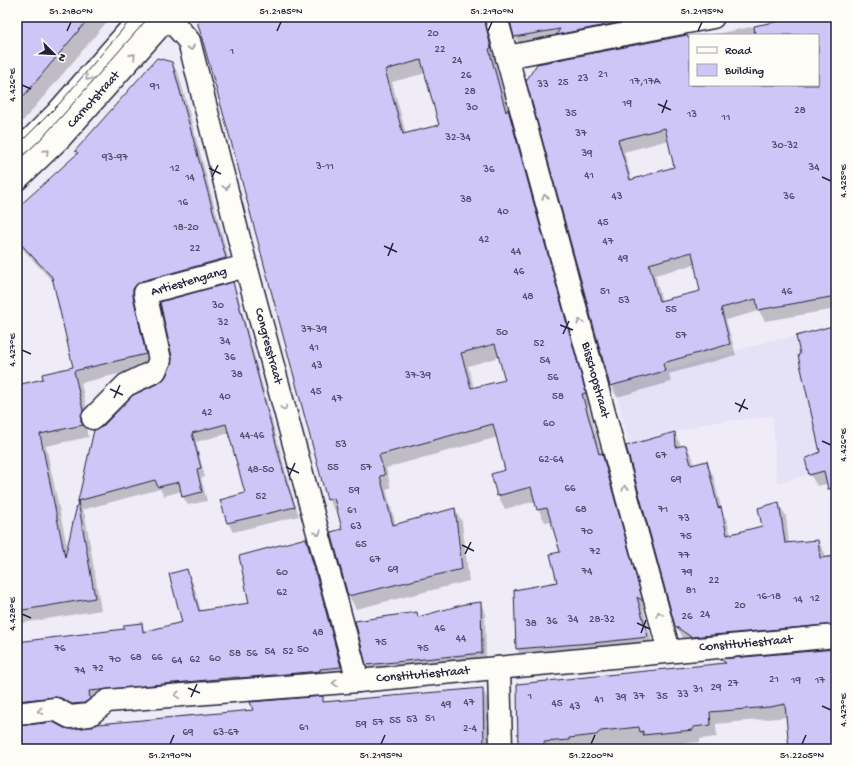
<svg xmlns="http://www.w3.org/2000/svg" width="853" height="766" font-family="'Gochi Hand',sans-serif">
	<style>
		.built { fill: #e5e1f7 }
		.shadow { fill: #0003; fill-rule: evenodd }
		.building { fill: #cfc6f8; stroke: #22223b; fill-rule: evenodd }
		.lines { fill: none; stroke-linecap: round; stroke-linejoin: round }
		.street-casing { stroke: #22223b; stroke-width: 25 }
		.secondary-casing { stroke: #22223b; stroke-width: 25 }
		.street { stroke: #fdfcf7; stroke-width: 22 }
		.secondary { stroke: #fdfcf7; stroke-width: 22 }
		.tram { stroke: #22223b; stroke-width: 1 }
		.oneway { stroke: #9a9aa2 }
		.ticks { fill: none; stroke: #22223b; stroke-width: 1.5 }
		.labels { text-anchor: middle; dominant-baseline: central; stroke-width: 3.5; stroke-linejoin: round; paint-order: stroke }
		.number-label { font-size: 11px; fill: #4d4b6a }
		.street-label { font-size: 13px; fill: #22223b; stroke: #fdfcf7 }
		.neatline { fill: none; stroke: #22223b; stroke-width: 1.5 }
		.ticks-label { font-size: 10px; text-anchor: middle; fill: #22223b }
	</style>
	<rect width="100%" height="100%" fill="#efecf7"/>
	<filter id="ink" filterUnits="userSpaceOnUse"><feTurbulence type="fractalNoise" baseFrequency=".025" numOctaves="2"/><feDisplacementMap in="SourceGraphic" scale="8" xChannelSelector="R" yChannelSelector="G"/><feConvolveMatrix kernelMatrix="1 2 1 2 8 2 1 2 1" color-interpolation-filters="sRGB"/></filter>
	<g filter="url(#ink)">
		<path class="built" d="M836,329V468L777,483L773,416L707,423L630,445L614,385L763,343V342Z"/>
		<g class="shadow">
			<path d="M17,17H111L17,128Z"/>
			<path d="M202,17H690L523,49L515,37L511,19L507,17L498,60L495,62L509,113L515,123L592,405L588,406L602,456L609,467L649,612L643,608L654,649L524,662L517,649L515,591L558,583L561,552L552,521L545,522L538,509L536,501L505,509L498,496L493,474L507,471L498,437L386,468L391,488L386,489L396,525L455,509L462,522L469,581L356,609L349,596L332,532L343,529L338,511L336,512L328,499ZM426,73L441,126L406,134L392,82ZM500,357L506,380L474,388L468,366Z"/>
			<path d="M803,17H836V309L765,321L759,311L726,320L736,355L669,374L671,382L617,397L611,386L527,81L690,39V85H818V35H710ZM669,140L676,167L632,180L624,152ZM696,264L701,291L662,302L655,275Z"/>
			<path d="M172,63L179,75L232,271L149,293L152,366L81,383L90,423L87,428V434L89,437L46,446L68,551L79,501L102,428L161,383L232,284L237,292L291,491L299,516L233,532L228,523L221,500L246,493L230,433L196,442L205,477L201,478L207,501L188,505L183,497L182,491L164,496L160,489L82,510L85,515L101,610L17,624V386L45,379L75,368L54,283L17,243V210L78,154L76,151Z"/>
			<path d="M836,326V512L831,483L817,486L810,474L821,452Z"/>
			<path d="M674,433L682,447L686,446L693,458L694,465L706,462L713,475L722,511L727,521L731,535L763,526L779,504L786,516L789,544L818,541L825,553V558L836,557V636L698,649L683,638L676,625Z"/>
			<path d="M306,539L313,551L347,679L17,716V643L125,630L141,624L146,632L184,623L186,570L193,583L201,611L250,604Z"/>
			<path d="M481,603L485,610L486,660L372,672L367,664L416,613L419,618Z"/>
			<path d="M836,650V749H789L787,717L716,724L717,737L700,739V742L658,746V749H519L725,665L722,660Z"/>
			<path d="M482,689L489,701L490,749H17V727L64,729L71,730L255,711L322,697L325,703Z"/>
		</g>
		<g class="building">
			<path d="M17,17H90L17,104Z"/>
			<path d="M196,17H484L491,48L489,49L506,112L508,109L586,393L582,394L599,454L602,453L643,601L637,597L648,637L603,642L516,649L514,590L557,582L550,554L560,552L547,508L537,510L531,487L497,496L491,474L505,470L493,424L379,455L385,475L380,476L393,525L455,508L462,569L348,596L331,532L342,529L334,498L327,500L234,152ZM421,60L439,125L403,134L385,70ZM495,344L505,380L471,388L461,353Z"/>
			<path d="M509,17H647L556,35L560,29L514,37Z"/>
			<path d="M800,17H836V296L758,310L756,299L721,308L730,344L663,363L665,371L610,386L526,81L537,64L687,35L688,38H690V85H818V35H755L754,26ZM665,128L674,167L630,180L618,140ZM692,252L700,291L659,301L649,264Z"/>
			<path d="M157,58L172,62L226,258L142,281L137,284L133,289V296L146,354L74,371L83,410L81,415V421L83,425L40,434L65,557L78,501L95,598L17,611V385L43,379L42,374L73,367L52,277L17,240V208L78,153L75,151Z"/>
			<path d="M233,282L286,481L295,507L227,523L220,500L245,493L226,424L192,433L201,468L197,469L202,492L182,497L179,482L158,487L155,480L78,501L94,430L102,427L133,395L161,382L166,376L171,365L172,357L160,302Z"/>
			<path d="M836,325V489H828L824,471L809,475L805,459L820,452L798,355L800,354L796,336Z"/>
			<path d="M675,432L676,447L686,445L691,465L707,461L718,508L721,507L727,535L762,526L758,508L779,502L785,543L818,540L820,558L836,556V624L691,637L675,626L626,446Z"/>
			<path d="M306,538L341,667L320,669V671L240,678L239,677L89,691L90,699L84,703L72,704L61,698L54,697L17,701V642L124,629V625L142,623L143,632L182,622L169,574L187,569L199,611L249,603L239,556Z"/>
			<path d="M481,602L482,653L366,665L355,621L417,612L418,617L465,604Z"/>
			<path d="M836,649V749H789L785,704L770,707L710,712L711,725L693,727V730L643,735V731L640,732L639,727L601,731L596,735L569,738V740L544,742V749H518L517,684L726,663L720,659Z"/>
			<path d="M483,688L484,749H344V746L315,749H17V726L53,722L64,728L71,729L90,727L98,724L253,710L250,702L323,696V702Z"/>
		</g>
		<g class="lines">
			<defs>
				<g id="street">
					<path d="M168,17L189,41L246,266L358,681"/>
					<path d="M496,17L669,651"/>
					<path d="M507,57L713,17"/>
					<path d="M93,418L126,385L155,371L160,360L145,293L246,266"/>
					<path d="M499,668L501,749"/>
					<path d="M17,714L55,709L70,717L89,715L107,701L358,681L836,636"/>
				</g>
				<g id="secondary">
					<path d="M17,153L57,113L141,17"/>
					<path d="M17,179L61,137L168,17"/>
				</g>
			</defs>
			<use href="#street" class="street-casing"/>
			<use href="#secondary" class="secondary-casing"/>
			<use href="#street" class="street"/>
			<use href="#secondary" class="secondary"/>
			<g class="tram">
				<path d="M17,146L60,103L133,17"/>
				<path d="M17,161L40,140L62,116L149,17"/>
			</g>
		</g>
		<defs><path id="oneway-chevron" d="M-2-3.5L2.5 0L-2 3.5" fill="none" stroke-width="1.6" stroke-linecap="round" stroke-linejoin="round"/></defs>
		<g class="oneway">
			<use href="#oneway-chevron" transform="translate(191 48) rotate(75)"/>
			<use href="#oneway-chevron" transform="translate(133 56) rotate(-48)"/>
			<use href="#oneway-chevron" transform="translate(88 78) rotate(131)"/>
			<use href="#oneway-chevron" transform="translate(46 152) rotate(-44)"/>
			<use href="#oneway-chevron" transform="translate(226 187) rotate(76)"/>
			<use href="#oneway-chevron" transform="translate(545 197) rotate(-105)"/>
			<use href="#oneway-chevron" transform="translate(580 322) rotate(-105)"/>
			<use href="#oneway-chevron" transform="translate(284 408) rotate(75)"/>
			<use href="#oneway-chevron" transform="translate(625 488) rotate(-105)"/>
			<use href="#oneway-chevron" transform="translate(318 533) rotate(75)"/>
			<use href="#oneway-chevron" transform="translate(659 614) rotate(-105)"/>
			<use href="#oneway-chevron" transform="translate(335 683) rotate(176)"/>
			<use href="#oneway-chevron" transform="translate(177 695) rotate(176)"/>
			<use href="#oneway-chevron" transform="translate(40 711) rotate(174)"/>
		</g>
	</g>
	<path class="ticks" d="M67,31L71,22M277,31L281,22M488,31L492,22M698,31L702,22M22,85L31,89M658,104L671,110M662,113L667,100M209,168L221,174M212,177L218,165M822,177L831,181M384,246L397,252M388,256L393,243M560,325L573,330M563,334L569,321M22,350L31,354M110,389L123,395M114,398L120,385M735,403L748,409M739,412L745,399M822,441L831,445M286,467L299,473M289,476L295,463M462,545L474,551M465,554L471,542M22,614L31,618M637,623L650,629M641,633L646,620M188,688L200,693M191,697L197,684M822,706L831,710M170,744L174,735M381,744L385,735M591,744L595,735M802,744L806,735"/>
	<g class="labels">
		<g class="number-label">
			<text x="433" y="34">20</text>
			<text x="440" y="50">22</text>
			<text x="232" y="52">1</text>
			<text x="457" y="61">24</text>
			<text x="603" y="75">21</text>
			<text x="466" y="76">26</text>
			<text x="583" y="79">23</text>
			<text x="645" y="82">17,17A</text>
			<text x="563" y="83">25</text>
			<text x="543" y="85">33</text>
			<text x="155" y="87">91</text>
			<text x="470" y="92">28</text>
			<text x="627" y="104">19</text>
			<text x="472" y="108">30</text>
			<text x="800" y="111">28</text>
			<text x="571" y="114">35</text>
			<text x="692" y="115">13</text>
			<text x="726" y="118">11</text>
			<text x="581" y="134">37</text>
			<text x="458" y="138">32-34</text>
			<text x="785" y="146">30-32</text>
			<text x="587" y="154">39</text>
			<text x="115" y="158">93-97</text>
			<text x="325" y="167">3-11</text>
			<text x="814" y="168">34</text>
			<text x="175" y="169">12</text>
			<text x="489" y="170">36</text>
			<text x="589" y="176">41</text>
			<text x="190" y="178">14</text>
			<text x="617" y="197">43</text>
			<text x="789" y="197">36</text>
			<text x="466" y="200">38</text>
			<text x="183" y="203">16</text>
			<text x="503" y="212">40</text>
			<text x="603" y="223">45</text>
			<text x="186" y="228">18-20</text>
			<text x="484" y="240">42</text>
			<text x="608" y="242">47</text>
			<text x="195" y="249">22</text>
			<text x="516" y="252">44</text>
			<text x="623" y="259">49</text>
			<text x="519" y="272">46</text>
			<text x="605" y="292">51</text>
			<text x="787" y="292">46</text>
			<text x="528" y="297">48</text>
			<text x="624" y="301">53</text>
			<text x="218" y="306">30</text>
			<text x="671" y="310">55</text>
			<text x="223" y="323">32</text>
			<text x="314" y="330">37-39</text>
			<text x="502" y="333">50</text>
			<text x="681" y="336">57</text>
			<text x="225" y="342">34</text>
			<text x="539" y="344">52</text>
			<text x="314" y="348">41</text>
			<text x="230" y="358">36</text>
			<text x="545" y="361">54</text>
			<text x="317" y="366">43</text>
			<text x="237" y="375">38</text>
			<text x="418" y="376">37-39</text>
			<text x="553" y="378">56</text>
			<text x="316" y="392">45</text>
			<text x="225" y="397">40</text>
			<text x="558" y="397">58</text>
			<text x="337" y="399">47</text>
			<text x="207" y="413">42</text>
			<text x="549" y="424">60</text>
			<text x="252" y="436">44-46</text>
			<text x="341" y="445">53</text>
			<text x="661" y="456">67</text>
			<text x="551" y="460">62-64</text>
			<text x="333" y="468">55</text>
			<text x="366" y="468">57</text>
			<text x="261" y="470">48-50</text>
			<text x="676" y="480">69</text>
			<text x="570" y="489">66</text>
			<text x="354" y="491">59</text>
			<text x="261" y="497">52</text>
			<text x="581" y="510">68</text>
			<text x="663" y="510">71</text>
			<text x="352" y="511">61</text>
			<text x="684" y="519">73</text>
			<text x="356" y="527">63</text>
			<text x="587" y="532">70</text>
			<text x="686" y="537">75</text>
			<text x="361" y="545">65</text>
			<text x="595" y="552">72</text>
			<text x="684" y="556">77</text>
			<text x="375" y="560">67</text>
			<text x="393" y="570">69</text>
			<text x="587" y="572">74</text>
			<text x="282" y="573">60</text>
			<text x="687" y="573">79</text>
			<text x="714" y="581">22</text>
			<text x="691" y="591">81</text>
			<text x="282" y="593">62</text>
			<text x="769" y="597">16-18</text>
			<text x="815" y="599">12</text>
			<text x="798" y="600">14</text>
			<text x="740" y="606">20</text>
			<text x="705" y="615">24</text>
			<text x="687" y="617">26</text>
			<text x="573" y="620">34</text>
			<text x="602" y="620">28-32</text>
			<text x="552" y="622">36</text>
			<text x="531" y="624">38</text>
			<text x="440" y="629">46</text>
			<text x="318" y="633">48</text>
			<text x="461" y="639">44</text>
			<text x="381" y="643">75</text>
			<text x="60" y="649">76</text>
			<text x="423" y="649">75</text>
			<text x="303" y="650">50</text>
			<text x="270" y="652">54</text>
			<text x="288" y="652">52</text>
			<text x="235" y="654">58</text>
			<text x="252" y="654">56</text>
			<text x="136" y="658">68</text>
			<text x="157" y="658">66</text>
			<text x="215" y="659">60</text>
			<text x="115" y="660">70</text>
			<text x="195" y="660">62</text>
			<text x="177" y="661">64</text>
			<text x="98" y="669">72</text>
			<text x="80" y="671">74</text>
			<text x="774" y="680">21</text>
			<text x="796" y="681">19</text>
			<text x="820" y="681">17</text>
			<text x="733" y="684">27</text>
			<text x="716" y="688">29</text>
			<text x="698" y="690">31</text>
			<text x="683" y="695">33</text>
			<text x="530" y="697">1</text>
			<text x="639" y="697">37</text>
			<text x="662" y="697">35</text>
			<text x="621" y="698">39</text>
			<text x="599" y="700">41</text>
			<text x="469" y="703">47</text>
			<text x="557" y="704">45</text>
			<text x="446" y="705">49</text>
			<text x="575" y="707">43</text>
			<text x="430" y="719">51</text>
			<text x="412" y="720">53</text>
			<text x="395" y="721">55</text>
			<text x="378" y="723">57</text>
			<text x="361" y="725">59</text>
			<text x="304" y="728">61</text>
			<text x="470" y="729">2-4</text>
			<text x="188" y="733">69</text>
			<text x="226" y="733">63-67</text>
		</g>
		<g class="street-label">
			<text transform="translate(94 100) rotate(-48)">Carnotstraat</text>
			<text transform="translate(189 282) rotate(-16)">Artiestengang</text>
			<text transform="translate(268 346) rotate(75)">Congresstraat</text>
			<text transform="translate(595 380) rotate(75)">Bisschopstraat</text>
			<text transform="translate(746 644) rotate(-5)">Constitutiestraat</text>
			<text transform="translate(423 675) rotate(-5)">Constitutiestraat</text>
		</g>
	</g>
	<rect width="853" height="766" fill="none" stroke="#fdfcf7" stroke-width="44"/>
	<rect x="689" y="34" width="130" height="52" fill="#fdfcf7" stroke="#a5a5ac"/>
	<rect x="697" y="47" width="20" height="6" fill="#fdfcf7" stroke="#a5a5ac"/>
	<text x="725" y="54" font-size="12" fill="#22223b">Road</text>
	<rect x="697" y="64" width="20" height="12" fill="#cfc6f8" stroke="#a5a5ac"/>
	<text x="725" y="74" font-size="12" fill="#22223b">Building</text>
	<g transform="translate(54 54) rotate(114)" stroke="#fdfcf7" stroke-width="3" paint-order="stroke">
	<path d="M0-3L7 15L0 10L-7 15Z" fill="#22223b"/>
	<text y="-6" font-size="11" font-weight="bold" text-anchor="middle" fill="#22223b">N</text>
	</g>
	<rect x="22" y="22" width="809" height="722" class="neatline"/>
	<g class="ticks-label">
		<text x="71" y="14">51.2180°N</text>
		<text x="281" y="14">51.2185°N</text>
		<text x="492" y="14">51.2190°N</text>
		<text x="702" y="14">51.2195°N</text>
		<text transform="translate(11 85) rotate(-90)" y="4">4.426°E</text>
		<text transform="translate(842 181) rotate(-90)" y="4">4.425°E</text>
		<text transform="translate(11 350) rotate(-90)" y="4">4.427°E</text>
		<text transform="translate(842 445) rotate(-90)" y="4">4.426°E</text>
		<text transform="translate(11 614) rotate(-90)" y="4">4.428°E</text>
		<text transform="translate(842 710) rotate(-90)" y="4">4.427°E</text>
		<text x="170" y="758">51.2190°N</text>
		<text x="381" y="758">51.2195°N</text>
		<text x="591" y="758">51.2200°N</text>
		<text x="802" y="758">51.2205°N</text>
	</g>
</svg>
